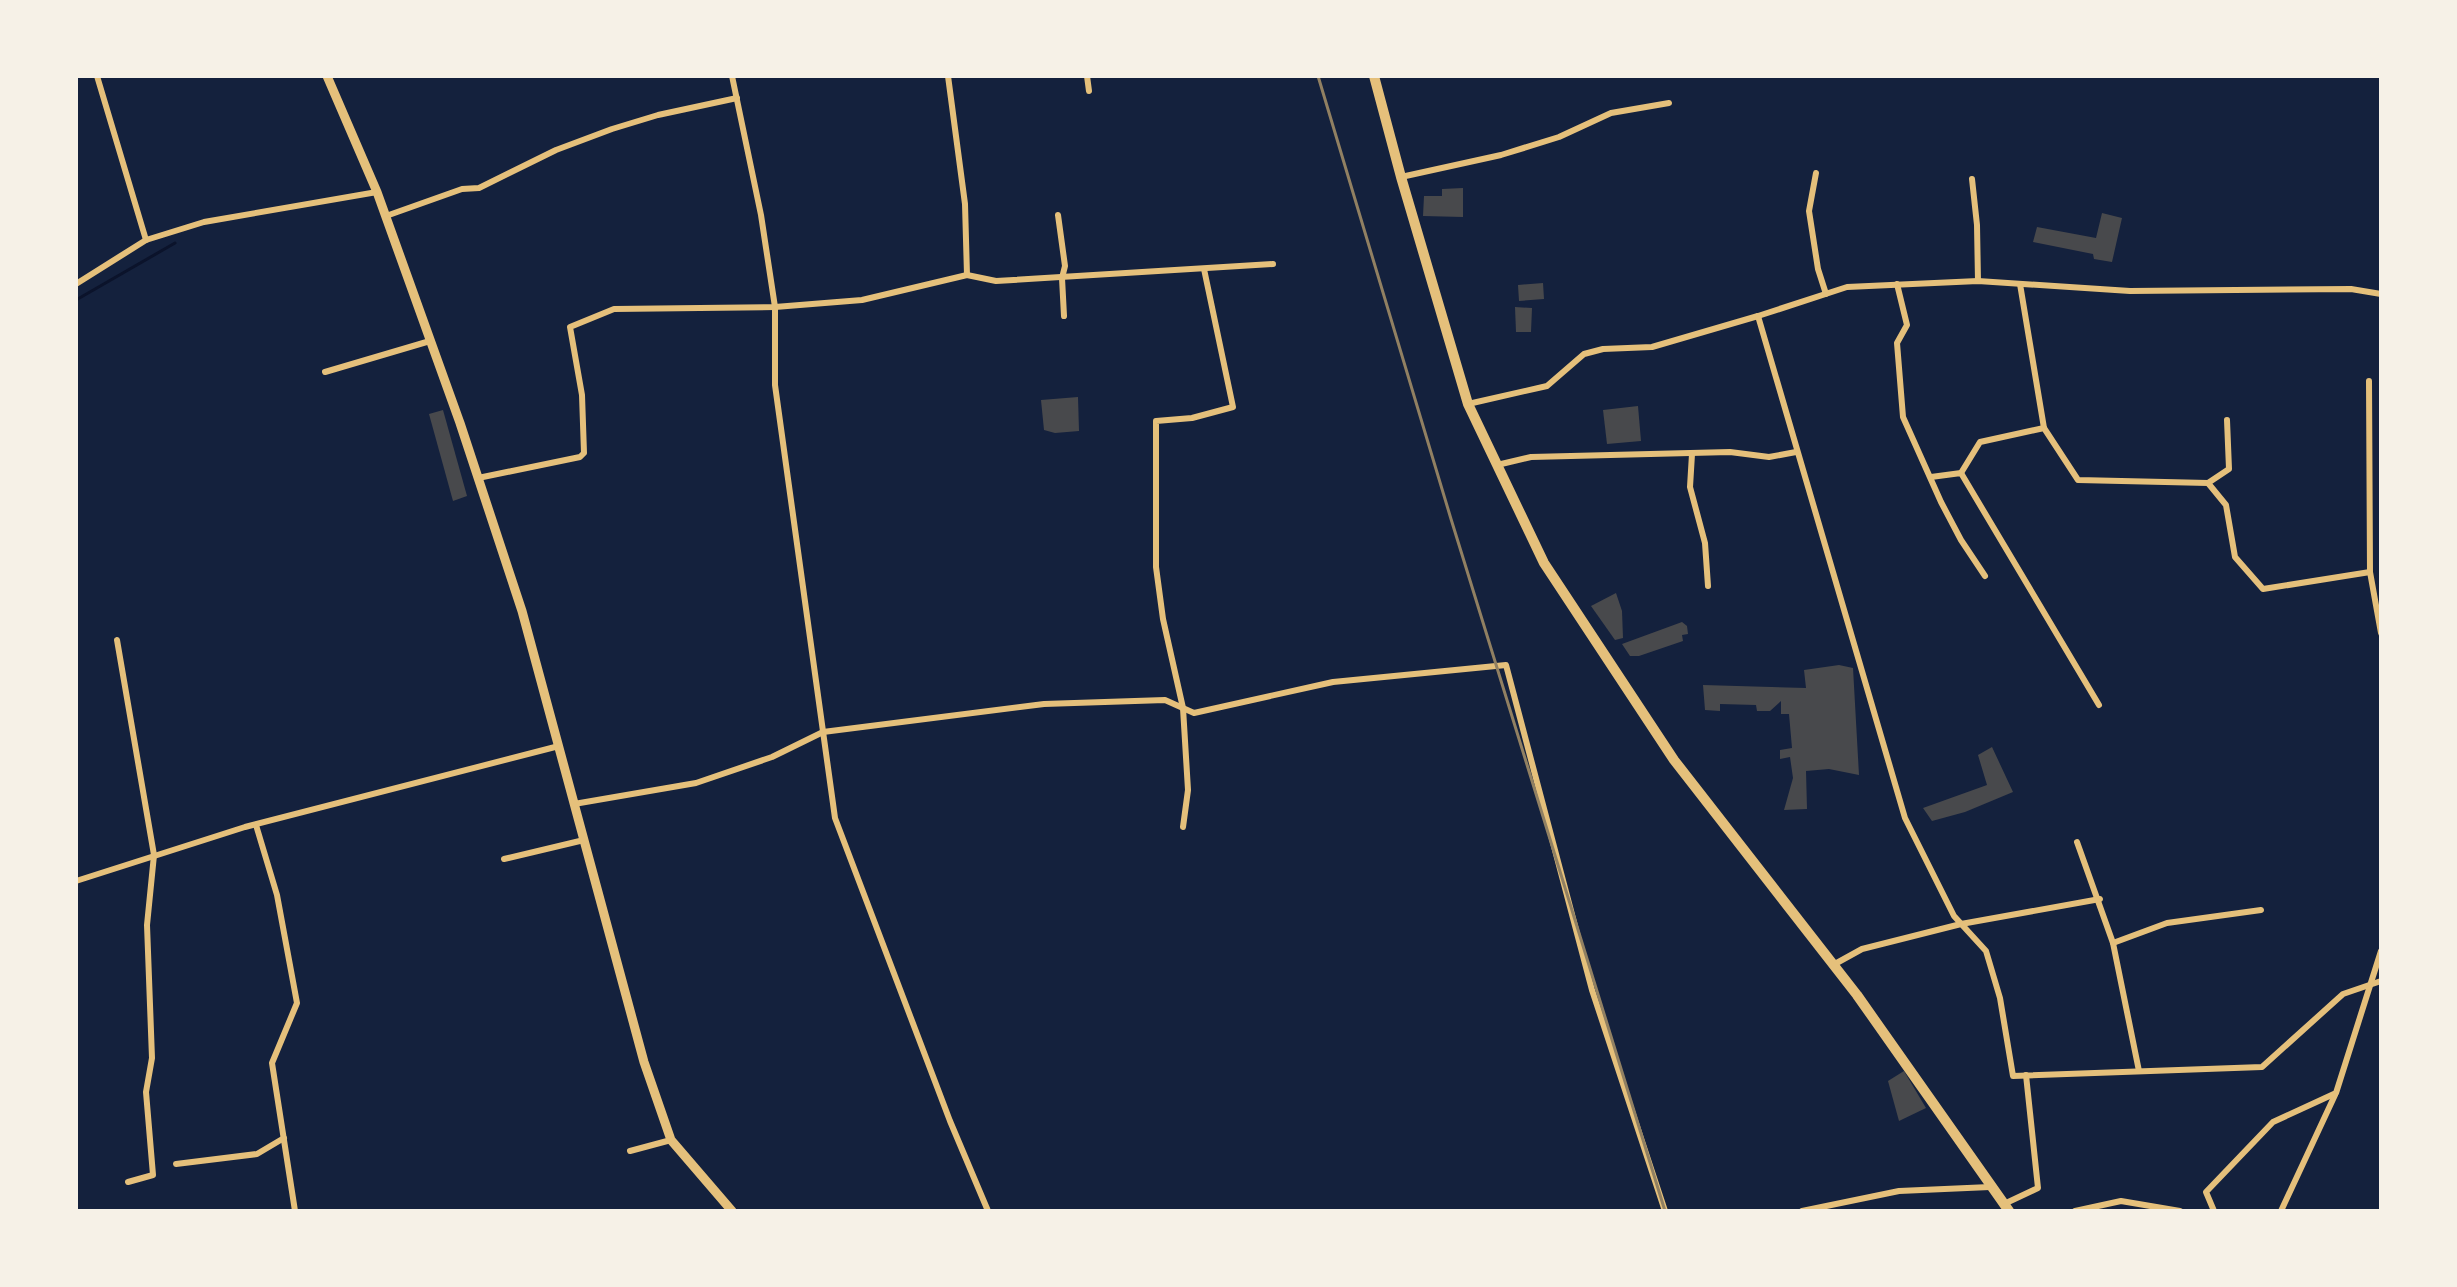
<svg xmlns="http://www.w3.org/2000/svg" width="2457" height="1287" font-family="Cabin,sans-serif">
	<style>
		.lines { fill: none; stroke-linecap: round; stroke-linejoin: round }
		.stream { stroke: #0b132b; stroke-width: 3 }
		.building { fill: #48494c }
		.minor { stroke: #e5c07b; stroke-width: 6 }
		.secondary { stroke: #e5c07b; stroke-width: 9 }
		.primary { stroke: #e5c07b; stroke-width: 10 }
		.rail { stroke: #918062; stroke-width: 3 }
	</style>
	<rect width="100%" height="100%" fill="#14213d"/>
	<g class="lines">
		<path class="stream" d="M76,300L175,243"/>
	</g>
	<g class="building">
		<path d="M1463,188V217L1423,216L1424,196H1442V189Z"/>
		<path d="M2102,213L2122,218L2112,262L2094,259L2093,254L2033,242L2037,227L2096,238Z"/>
		<path d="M1543,283L1544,299L1519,301L1518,285Z"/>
		<path d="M1515,307L1532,308L1531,332H1516Z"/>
		<path d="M1078,397L1079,431L1055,433L1044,430L1041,400Z"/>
		<path d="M1638,406L1641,441L1607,444L1603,410Z"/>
		<path d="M443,410L467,496L453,501L429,414Z"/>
		<path d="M1616,593L1622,611L1623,638L1615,640L1591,606Z"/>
		<path d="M1682,622L1687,626L1688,634L1682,635L1683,641L1639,656H1630L1622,644Z"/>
		<path d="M1839,665L1853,668L1859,775L1829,769L1806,771L1807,809L1784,810L1793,778L1790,757L1780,759V750L1792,748L1789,714H1781V701L1770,711H1757L1756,705L1720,704V711L1705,710L1703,685L1806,688L1804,670Z"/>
		<path d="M1992,747L2013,792L1965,812L1932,821L1923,808L1987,785L1978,755Z"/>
		<path d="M1904,1071L1926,1108L1899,1121L1888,1081Z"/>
	</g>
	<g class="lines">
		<g class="minor">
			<path d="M97,76L146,240"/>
			<path d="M732,76L761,215L775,307V385L835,818L950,1121L988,1211"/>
			<path d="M948,76L965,204L967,275"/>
			<path d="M1087,76L1089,91"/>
			<path d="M1816,173L1809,211L1818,269L1826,294"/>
			<path d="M1401,177L1501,155L1559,137L1611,113L1669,103"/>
			<path d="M1972,179L1977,225L1978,281"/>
			<path d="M1058,215L1065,266L1062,278L1064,316"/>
			<path d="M386,216L462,189L479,188L556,150L612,129L658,115L737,98"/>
			<path d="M76,284L146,240L204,222L377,192"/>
			<path d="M1897,284L1907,325L1897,343L1903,417L1941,502L1961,540L1985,576"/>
			<path d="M2020,284L2044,428"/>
			<path d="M1758,316L1905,818L1954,916L1986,951L2000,998L2013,1076L2262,1067L2343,994L2381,981"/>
			<path d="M325,372L430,341"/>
			<path d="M2369,381L2370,572L2381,633"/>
			<path d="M1468,404L1547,386L1584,354L1603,349L1652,347L1758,316L1847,287L1978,281L2130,291L2351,289L2381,294"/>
			<path d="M1692,454L1690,487L1705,543L1708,586"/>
			<path d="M1497,465L1531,457L1730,452L1769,457L1796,452"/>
			<path d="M1961,473L1980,442L2044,428L2078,480L2208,483L2226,505L2235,557L2263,589L2370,572"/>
			<path d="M1931,477L1961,473L2099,705"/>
			<path d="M478,478L580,457L584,453L582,395L570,327L614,309L775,307L862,300L967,275L996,281L1273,264"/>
			<path d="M2208,483L2229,469L2227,420"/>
			<path d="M117,640L154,855L147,925L152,1058L146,1092L153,1175L128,1182"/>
			<path d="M574,804L696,783L772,757L823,732L1044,704L1165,700L1194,713L1333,682L1506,665L1592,990L1665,1211"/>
			<path d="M256,825L277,895L297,1003L272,1063L295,1211"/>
			<path d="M1183,827L1188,790L1183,708L1163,619L1156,567V421L1192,418L1233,407L1204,269"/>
			<path d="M2077,842L2113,943L2139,1071"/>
			<path d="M504,859L584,840"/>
			<path d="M76,881L245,827L559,746"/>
			<path d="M2113,943L2167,923L2261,910"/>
			<path d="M1833,965L1862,949L1961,924L2100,899"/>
			<path d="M630,1151L671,1140"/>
			<path d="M176,1164L257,1154L284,1138"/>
			<path d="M2004,1204L2038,1188L2026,1075"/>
			<path d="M1802,1211L1899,1191L1990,1187"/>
			<path d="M2075,1211L2121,1201L2180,1211"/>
			<path d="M2214,1211L2206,1192L2273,1122L2336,1093L2381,951"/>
			<path d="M2281,1211L2335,1095"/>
		</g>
		<path class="secondary" d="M327,76L377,192L460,423L522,611L644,1062L671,1140L732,1211"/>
		<path class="primary" d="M1374,76L1401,177L1468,404L1544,563L1674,760L1857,995L2009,1211"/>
		<path class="rail" d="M1318,76L1451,519L1665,1211"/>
	</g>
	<rect width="2457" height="1287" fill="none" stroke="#f6f1e7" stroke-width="156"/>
</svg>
